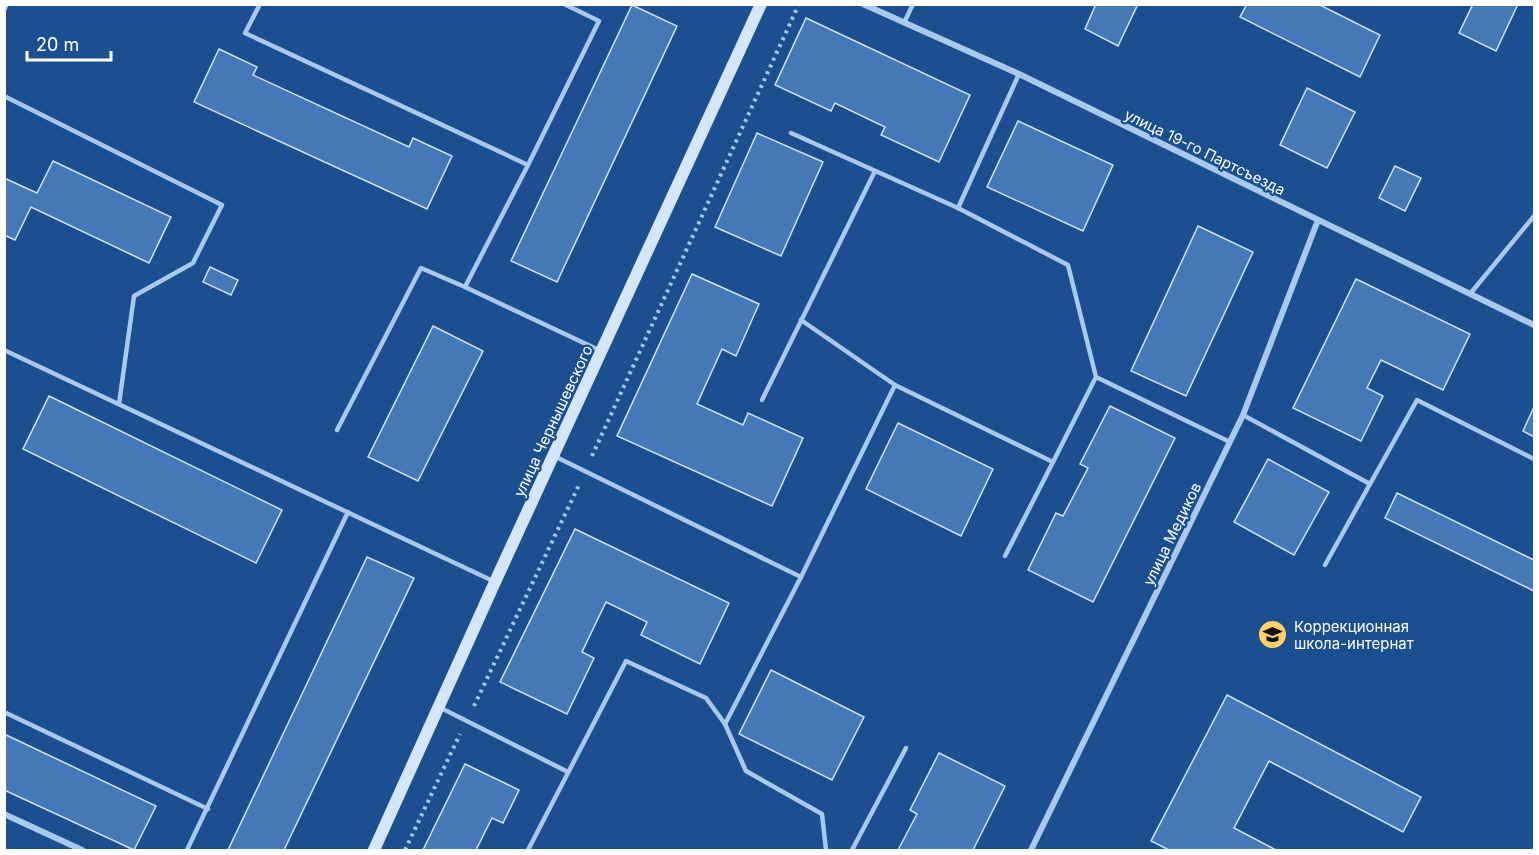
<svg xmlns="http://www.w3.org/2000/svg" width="1539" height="855" font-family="Inter,sans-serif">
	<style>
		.building { fill: #4478b7; stroke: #cfe3fa; stroke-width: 1.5 }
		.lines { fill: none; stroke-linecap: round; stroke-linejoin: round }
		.path { stroke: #a9c9ee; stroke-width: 4; stroke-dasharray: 3 4.5; stroke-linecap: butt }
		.lane { stroke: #a9c9ee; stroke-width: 4.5 }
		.street { stroke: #a9c9ee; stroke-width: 6 }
		.secondary { stroke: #d6e6fa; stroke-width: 12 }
		.labels { text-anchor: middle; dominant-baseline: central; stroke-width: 4.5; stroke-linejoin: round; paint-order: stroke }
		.street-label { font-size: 15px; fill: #fff; stroke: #1b4f8f }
		.poi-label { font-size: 15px; fill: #fff; stroke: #1b4f8f; text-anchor: start }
	</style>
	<rect width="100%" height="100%" fill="#1b4f8f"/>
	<g class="building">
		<path d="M1096,4H1138L1118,46L1085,29Z"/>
		<path d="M1247,4H1318L1380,35L1360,77L1240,17Z"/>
		<path d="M1473,4H1518L1496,51L1459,33Z"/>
		<path d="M632,5L677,26L557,282L511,261Z"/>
		<path d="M806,18L970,95L939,162L881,135L885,127L835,103L831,111L775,85Z"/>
		<path d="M219,49L257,67L253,75L409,147L413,138L452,156L427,209L194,102Z"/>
		<path d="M1307,88L1355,112L1327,168L1280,145Z"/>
		<path d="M1018,121L1113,165L1083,231L987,187Z"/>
		<path d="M757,133L823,162L781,256L715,227Z"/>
		<path d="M53,161L171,217L149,263L31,207L15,240L4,235V178L37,193Z"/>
		<path d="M1395,166L1421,178L1405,211L1379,198Z"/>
		<path d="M1198,226L1253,252L1186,396L1131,371Z"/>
		<path d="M210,267L238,280L231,295L203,282Z"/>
		<path d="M692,274L759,304L736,356L722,349L697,404L743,425L748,413L803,438L772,506L617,436Z"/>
		<path d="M1356,279L1470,334L1443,390L1381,360L1367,388L1383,396L1361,441L1293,408Z"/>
		<path d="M433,326L483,351L418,481L368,457Z"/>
		<path d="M49,396L282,510L256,563L23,449Z"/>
		<path d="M1110,406L1175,438L1093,602L1028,570L1056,513L1063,516L1088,468L1080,464Z"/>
		<path d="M1534,407V437L1523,431Z"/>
		<path d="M898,423L993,469L961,536L866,489Z"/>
		<path d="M1268,459L1329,492L1294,555L1234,522Z"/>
		<path d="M1397,493L1534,560V591L1385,518Z"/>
		<path d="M575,529L729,603L700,664L641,635L647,622L606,602L582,652L594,658L567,714L500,682Z"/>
		<path d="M367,557L414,578L284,850H228Z"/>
		<path d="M771,670L864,717L832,780L739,734Z"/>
		<path d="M1227,695L1421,797L1403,832L1269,761L1234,828L1276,850H1169L1151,841Z"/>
		<path d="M4,734L156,806L134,850L4,790Z"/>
		<path d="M939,753L1005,786L973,850H898L917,814L910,810Z"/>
		<path d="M465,764L519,790L503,823L492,818L476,850H423Z"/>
	</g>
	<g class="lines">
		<g class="path">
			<path d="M592,456L799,4"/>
			<path d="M474,706L579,485"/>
			<path d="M405,850L460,734"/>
		</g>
		<g class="lane">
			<path d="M260,4L245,33L528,165"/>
			<path d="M564,4L599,21L528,165L465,287L601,351"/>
			<path d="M4,10L7,4"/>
			<path d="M904,23L913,4"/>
			<path d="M4,96L222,205L193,263L134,296L119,404"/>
			<path d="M791,133L958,208L1068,265L1096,377L1230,442"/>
			<path d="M958,208L1019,74"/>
			<path d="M1470,294L1534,216"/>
			<path d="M801,320L895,385L1053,462L1096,377"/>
			<path d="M4,350L493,581"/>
			<path d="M762,400L875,171"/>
			<path d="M1243,415L1370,484L1417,400L1534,459"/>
			<path d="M337,430L421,268L465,287"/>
			<path d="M554,456L801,577"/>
			<path d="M1005,556L1053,462"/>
			<path d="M1325,565L1370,484"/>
			<path d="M439,707L568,772"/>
			<path d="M4,712L208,809"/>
			<path d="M725,724L801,577L895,385"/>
			<path d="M187,850L348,512"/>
			<path d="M528,850L626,661L706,698L725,724L746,771L822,814L826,850"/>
			<path d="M852,850L906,748"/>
		</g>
		<g class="street">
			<path d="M863,4L1019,74L1534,325"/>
			<path d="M4,814L82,850"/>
			<path d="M1031,850L1243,415L1318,220"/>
		</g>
		<path class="secondary" d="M374,850L495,582L761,4"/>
	</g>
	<defs>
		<symbol id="school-disc" viewBox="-11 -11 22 22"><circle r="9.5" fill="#ffd166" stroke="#1b4f8f"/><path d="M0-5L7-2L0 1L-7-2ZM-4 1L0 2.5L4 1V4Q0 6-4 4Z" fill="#111"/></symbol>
	</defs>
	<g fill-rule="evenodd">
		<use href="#school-disc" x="1256" y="618" width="33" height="33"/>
	</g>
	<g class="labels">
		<g class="street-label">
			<text transform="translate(1205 152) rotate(26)">улица 19-го Партсъезда</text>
			<text transform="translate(553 421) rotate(-65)">улица Чернышевского</text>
			<text transform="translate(1172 534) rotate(-64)">улица Медиков</text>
		</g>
		<g class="poi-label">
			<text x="1294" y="626">Коррекционная<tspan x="1294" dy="17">школа-интернат</tspan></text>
		</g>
	</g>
	<rect width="1539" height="855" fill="none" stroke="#ffffff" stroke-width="12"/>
	<path d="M27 51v9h84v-9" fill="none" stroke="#ffffff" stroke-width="3"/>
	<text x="36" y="51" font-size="18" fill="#ffffff" stroke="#1b4f8f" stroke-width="4.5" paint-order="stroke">20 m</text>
</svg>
